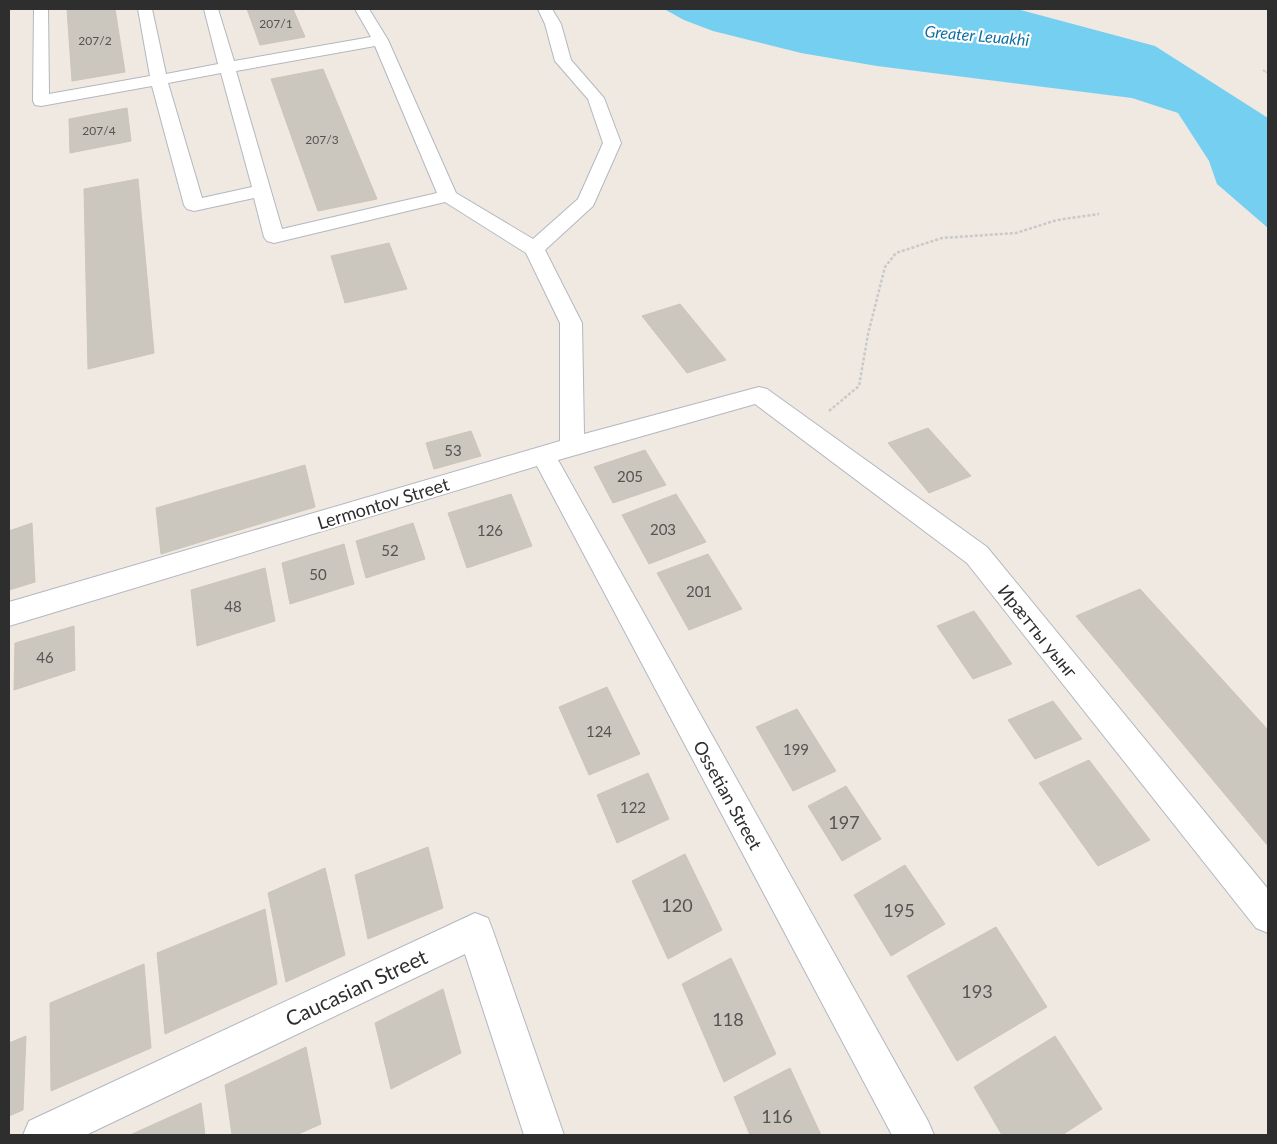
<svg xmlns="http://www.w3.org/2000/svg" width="1277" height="1144" font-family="Lato,sans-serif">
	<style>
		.water { fill: #75cff0 }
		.building { fill: #cbc7bf; stroke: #cbc5ba }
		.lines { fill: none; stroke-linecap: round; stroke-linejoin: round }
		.minor-casing { stroke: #b4b7c1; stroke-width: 2 }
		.path-far1 { stroke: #c9c9c9; stroke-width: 2; stroke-dasharray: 2.5 1; stroke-linecap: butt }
		.path { stroke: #c9c9c9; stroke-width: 2.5; stroke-dasharray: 3 2; stroke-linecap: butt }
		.minor { fill: #fff; fill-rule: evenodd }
		.labels { text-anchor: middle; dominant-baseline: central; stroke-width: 4.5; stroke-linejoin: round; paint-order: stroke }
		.far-number-label { font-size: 12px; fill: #555452 }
		.number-label { font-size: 15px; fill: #555452 }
		.far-water-label { font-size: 16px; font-style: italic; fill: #0d6fa3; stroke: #fff }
		.street-label { font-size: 18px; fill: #2e2e2e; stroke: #fff }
		.near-number-label { font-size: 18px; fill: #555452 }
		.near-street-label { font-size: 21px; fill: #2e2e2e; stroke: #fff }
	</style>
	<rect width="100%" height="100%" fill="#efe9e1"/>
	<path class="water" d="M664,9H1017L1155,46L1268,118V228L1217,184L1209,161L1178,113L1132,98L877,66L801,53L713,31L684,20Z"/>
	<g class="building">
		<path d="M67,9H115L125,72L72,81Z"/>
		<path d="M247,9H293L305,37L260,45Z"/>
		<path d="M323,69L377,199L318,211L271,79Z"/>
		<path d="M127,108L131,141L70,153L69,119Z"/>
		<path d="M138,179L154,353L88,369L84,189Z"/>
		<path d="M389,243L407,289L345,303L331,256Z"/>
		<path d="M680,304L726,360L687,373L642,316Z"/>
		<path d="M928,428L971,476L929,493L888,443Z"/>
		<path d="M471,431L481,456L434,469L426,443Z"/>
		<path d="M645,450L666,485L613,503L594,467Z"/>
		<path d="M305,465L315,507L161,554L156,508Z"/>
		<path d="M511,494L532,546L467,568L448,513Z"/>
		<path d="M676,494L706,542L649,564L622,515Z"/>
		<path d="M32,523L35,582L9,590V531Z"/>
		<path d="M413,523L425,559L366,578L356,541Z"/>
		<path d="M344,544L354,584L290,604L282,563Z"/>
		<path d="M708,554L742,609L689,630L657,573Z"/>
		<path d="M265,568L275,621L197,646L191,590Z"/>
		<path d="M1140,589L1268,730V846L1076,616Z"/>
		<path d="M974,611L1012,664L973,679L937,626Z"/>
		<path d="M74,626L75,670L14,690L15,643Z"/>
		<path d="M607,687L640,754L589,775L559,707Z"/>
		<path d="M1053,701L1082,739L1035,759L1008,720Z"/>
		<path d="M797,709L836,771L793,791L756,727Z"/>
		<path d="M1089,760L1150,840L1098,866L1039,783Z"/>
		<path d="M648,773L669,819L617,843L597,795Z"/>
		<path d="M846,786L881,839L842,861L808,806Z"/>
		<path d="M428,847L443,908L368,939L355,875Z"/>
		<path d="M685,854L722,930L668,959L632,881Z"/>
		<path d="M905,865L945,924L891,956L854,895Z"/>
		<path d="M325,868L345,955L286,982L268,893Z"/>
		<path d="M265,909L277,984L165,1034L157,953Z"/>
		<path d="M996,927L1047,1007L957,1061L907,976Z"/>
		<path d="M731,958L776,1054L724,1082L682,984Z"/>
		<path d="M144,964L151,1048L51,1091L50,1003Z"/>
		<path d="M443,989L461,1053L391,1089L375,1023Z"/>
		<path d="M26,1036L23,1110L9,1116V1043Z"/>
		<path d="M1055,1036L1102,1109L1062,1135H1002L974,1087Z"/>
		<path d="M306,1047L321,1124L296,1135H232L225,1085Z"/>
		<path d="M790,1068L821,1135H750L734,1097Z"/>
		<path d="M201,1103L205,1135H130Z"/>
	</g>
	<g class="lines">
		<defs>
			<g id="minor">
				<path d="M34,9H48L49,94L150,76L138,9H152L166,74L218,64L204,9H218L234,61L371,37L355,9H369L388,40L456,193L533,239L578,199L603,143L588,99L555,61L545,24L538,9H552L561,24L571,60L604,98L621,143L593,206L545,250L582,323L584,434L759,387L767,389L987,547L1268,889V933L1256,928L967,563L755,404L558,460L928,1121L934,1135H892L537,466L9,626V602L560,441V323L526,253L445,202L274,243L267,241L264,237L254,198L194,211L187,209L184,205L152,86L41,106L35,105L33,101ZM375,46L437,193L282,229L236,71ZM221,73L252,187L202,198L168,83Z"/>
				<path d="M475,913L488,918L493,931L564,1135H524L465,954L86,1135H23L29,1121Z"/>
			</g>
		</defs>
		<use href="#minor" class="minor-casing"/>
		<path class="path-far1" d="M1263,70L1268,73"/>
		<path class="path" d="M829,411L859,386L868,334L885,267L896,253L942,238L1016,233L1057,220L1099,214"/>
		<use href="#minor" class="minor"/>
	</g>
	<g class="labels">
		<g class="far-number-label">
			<text x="276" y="23">207/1</text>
			<text x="95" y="40">207/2</text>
			<text x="99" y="130">207/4</text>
			<text x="322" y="139">207/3</text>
		</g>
		<g class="number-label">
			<text x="453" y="450">53</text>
			<text x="630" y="476">205</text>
			<text x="663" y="529">203</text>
			<text x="490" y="530">126</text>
			<text x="390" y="550">52</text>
			<text x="318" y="574">50</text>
			<text x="699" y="591">201</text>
			<text x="233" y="606">48</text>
			<text x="45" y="657">46</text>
			<text x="599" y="731">124</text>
			<text x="796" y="749">199</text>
			<text x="633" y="807">122</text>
		</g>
		<g class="far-water-label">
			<text transform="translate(977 35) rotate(5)">Greater Leuakhi</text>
		</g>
		<g class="street-label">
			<text transform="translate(383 503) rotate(-17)">Lermontov Street</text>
			<text transform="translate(1038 631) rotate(51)">Ирæтты уынг</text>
			<text transform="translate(728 795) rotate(61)">Ossetian Street</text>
		</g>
		<g class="near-number-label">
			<text x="844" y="822">197</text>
			<text x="677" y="905">120</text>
			<text x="899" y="910">195</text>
			<text x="977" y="991">193</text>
			<text x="728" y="1019">118</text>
			<text x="777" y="1116">116</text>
		</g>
		<g class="near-street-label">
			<text transform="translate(356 987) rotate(-25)">Caucasian Street</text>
		</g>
	</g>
	<rect width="1277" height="1144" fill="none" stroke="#2e2e2e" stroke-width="20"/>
</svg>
